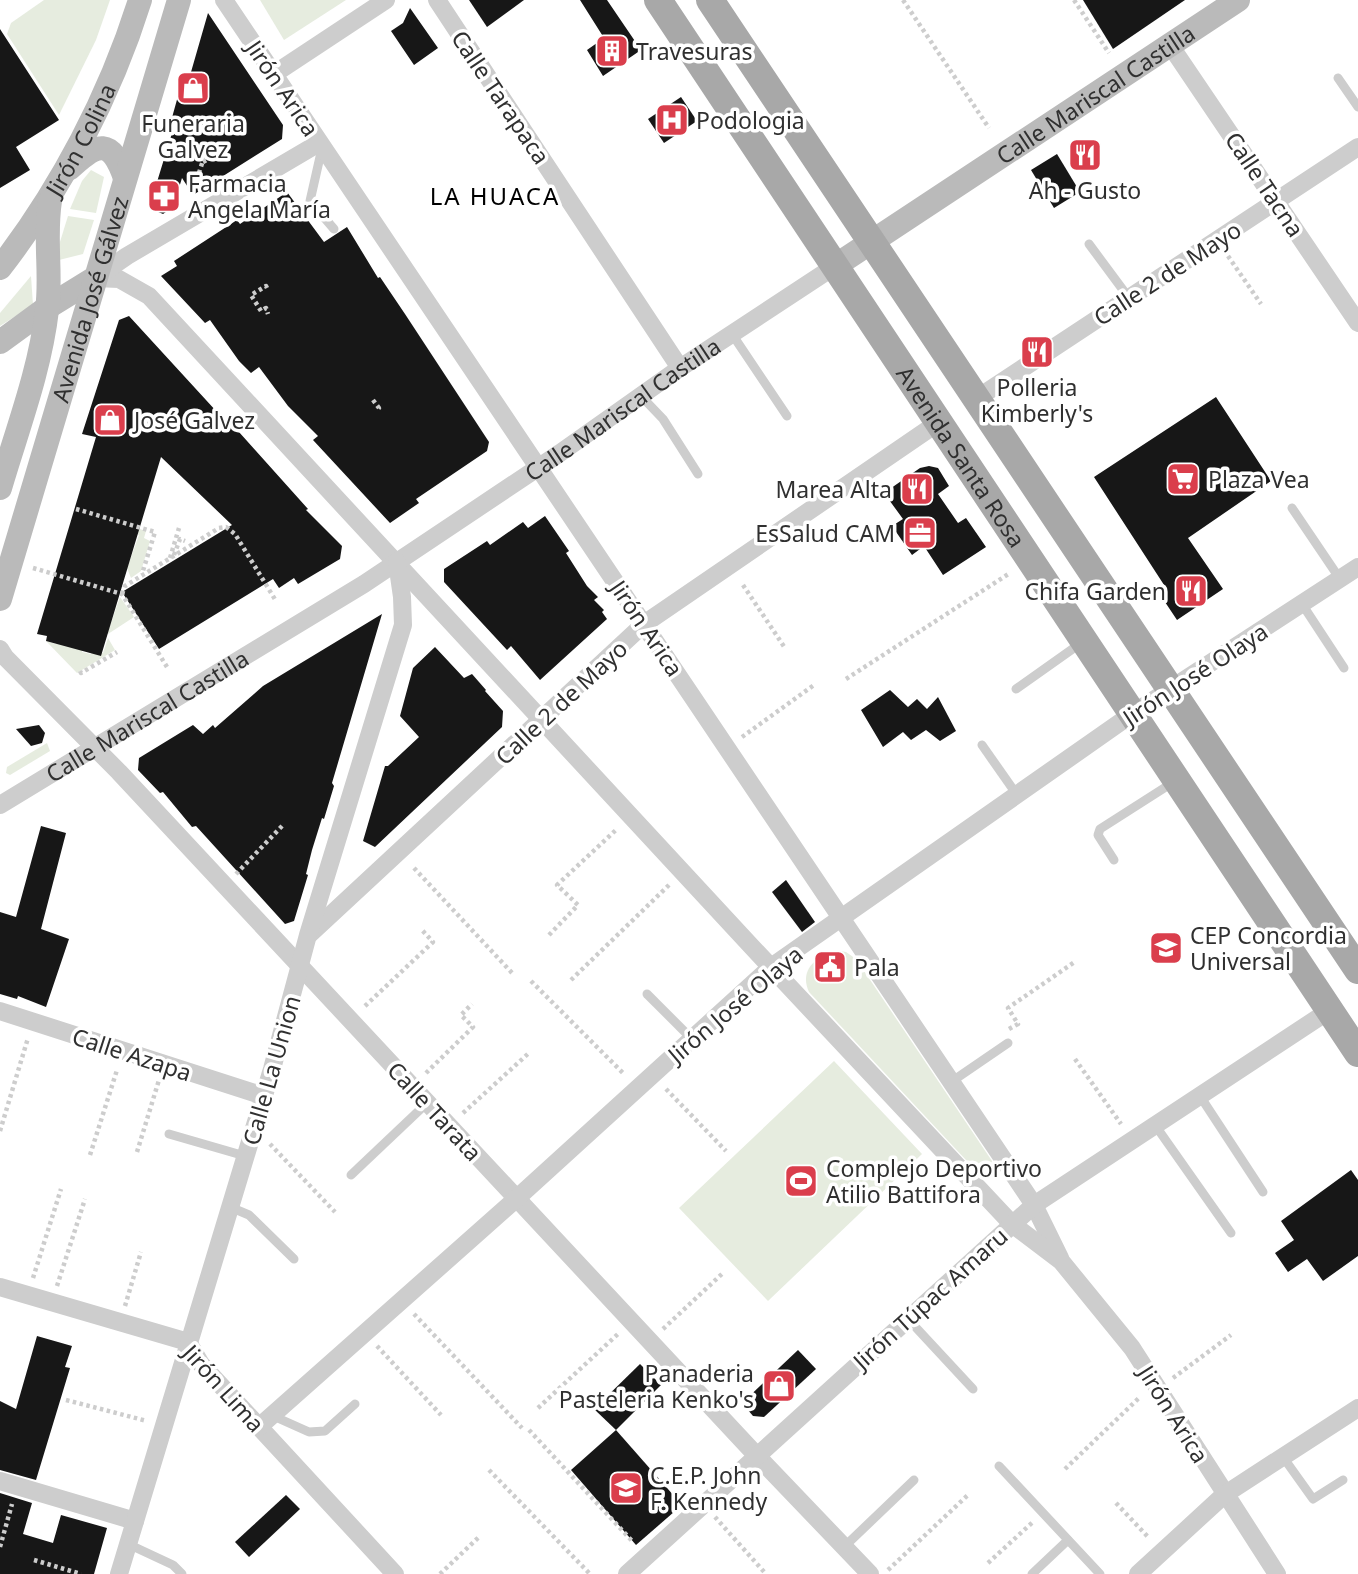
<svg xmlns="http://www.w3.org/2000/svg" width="1358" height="1574" font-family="'Noto Sans',sans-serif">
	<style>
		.green { fill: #e6ecdf }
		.building { fill: #171717 }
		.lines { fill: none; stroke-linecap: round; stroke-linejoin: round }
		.path { stroke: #cdcdcd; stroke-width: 4.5; stroke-dasharray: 3.5 3.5; stroke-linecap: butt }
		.lane { stroke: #cdcdcd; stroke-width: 9 }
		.street { stroke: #cdcdcd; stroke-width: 18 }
		.secondary { stroke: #bababa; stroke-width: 24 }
		.primary { stroke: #a8a8a8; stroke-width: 28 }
		.labels { text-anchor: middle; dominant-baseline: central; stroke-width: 7; stroke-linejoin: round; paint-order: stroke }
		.poi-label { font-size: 23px; fill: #303030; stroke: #fff; text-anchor: start }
		.street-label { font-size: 23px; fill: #303030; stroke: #fff }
		.neighbourhood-label { font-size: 24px; letter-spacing: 2px; fill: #000; stroke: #fff }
	</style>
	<rect width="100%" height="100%" fill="#fff"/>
	<g class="green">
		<path d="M44,0H110L96,40L59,115L7,34L11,23Z"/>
		<path d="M260,0H346L284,40Z"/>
		<path d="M91,170L104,177L96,213L70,209L82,181Z"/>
		<path d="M68,216L94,220L83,254L59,260V245Z"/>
		<path d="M31,276L33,305L0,326V313Z"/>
		<path d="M130,526L146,531L144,538L150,541L141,571L131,578L127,568L139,535L129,531Z"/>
		<path d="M120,597L134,617L108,634H107Z"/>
		<path d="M85,637L82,652L91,654L93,650L103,653L108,638L115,650L77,673L46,641L56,644Z"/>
		<path d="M47,743L50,751L10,775L6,773L7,767Z"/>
		<path d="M840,951L846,952L856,959L992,1161L993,1170L984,1176L980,1175L809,992C798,968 819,954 840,951Z"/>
		<path d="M834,1061L922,1154L768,1301L679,1208Z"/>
	</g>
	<g class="building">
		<path d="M469,0H524L487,27Z"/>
		<path d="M580,0H607L641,50L603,76L587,50L604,38Z"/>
		<path d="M1083,0H1185L1113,49Z"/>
		<path d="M410,8L438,48L414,65L391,31L403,23Z"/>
		<path d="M208,13L283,125L282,139L193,195L182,178L173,207L163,214L149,208L172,133L168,132L183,78L189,79Z"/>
		<path d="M0,29L59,120L16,147L30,170L0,188Z"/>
		<path d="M681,97L697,121L664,143L648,119Z"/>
		<path d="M1057,154L1080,192L1054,208L1031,170Z"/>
		<path d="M287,192L324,242L347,227L378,278L380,277L405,314L489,442L487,451L416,499L419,503L390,523L313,440L318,436L288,406L259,367L251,373L239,361L210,320L205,323L161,276L177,266L174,261L237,220L240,224Z"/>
		<path d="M129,316L228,424L230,422L308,509L306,510L342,546L340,559L298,584L294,578L279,588L273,579L159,649L122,592L232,525L161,457L101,656L46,641L47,636L37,634L96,437L82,434L119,320Z"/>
		<path d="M1216,397L1271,481L1188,538L1223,589L1177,620L1159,593L1166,588L1094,477Z"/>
		<path d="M929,466L938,468L949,486L938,494L958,523L966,518L986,547L943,575L924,546L912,555L892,526L903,519L884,493L920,468Z"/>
		<path d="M545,516L569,551L566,553L587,586L598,597L594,600L604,610L602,612L607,619L540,680L511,646L507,650L444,582V569L487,541L490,545L523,522L528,528Z"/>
		<path d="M382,614L332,783L334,786L324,819L322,818L312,850L306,874L308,875L294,921L285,924L196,826L192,827L163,792L160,793L138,770L139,758L193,725L203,734L213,725L215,728L263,686Z"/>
		<path d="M435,647L464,678L472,674L486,690L485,691L503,711L502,727L375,847L363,841L385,766H388L419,737L400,716L413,668Z"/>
		<path d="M890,690L908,707L917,699L927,709L938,697L956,731L940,741L926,730L911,740L903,732L883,747L861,710Z"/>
		<path d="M39,725L45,733L42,743L31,746L16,729Z"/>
		<path d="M41,826L66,833L41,929L69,939L46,1007L18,996L17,999L0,994V912L16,917Z"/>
		<path d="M786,880L815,922L802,932L772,892Z"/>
		<path d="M1351,1170L1358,1180V1256L1323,1281L1307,1259L1288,1272L1275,1253L1294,1240L1281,1221Z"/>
		<path d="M37,1336L72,1346L65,1367L70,1368L36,1480L0,1470V1401L16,1409Z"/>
		<path d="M798,1350L816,1369L764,1417L753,1416L742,1403Z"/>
		<path d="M640,1364L661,1385L616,1430L594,1409Z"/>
		<path d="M616,1430L682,1505L636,1545L571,1470Z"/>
		<path d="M0,1493L32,1503L23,1534L53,1543L61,1515L107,1528L94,1574H0Z"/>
		<path d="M286,1495L300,1509L249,1557L235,1542Z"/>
	</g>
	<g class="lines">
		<g class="path">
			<path d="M903,0L989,128"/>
			<path d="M1074,0L1109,53"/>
			<path d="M194,151L205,154L198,176"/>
			<path d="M203,162L213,156L211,153H206"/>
			<path d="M1228,256L1261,304"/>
			<path d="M267,288L266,286L251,295L261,311L266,308L268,314"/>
			<path d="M373,400L379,408L378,409"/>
			<path d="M76,509L155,532L142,574"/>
			<path d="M174,555L180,539L185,541"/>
			<path d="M170,558L179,528"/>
			<path d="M33,568L122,594L167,667"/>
			<path d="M743,585L785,648"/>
			<path d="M122,594L125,586L219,528L226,527L235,534L276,601"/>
			<path d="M80,671L81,673L117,652"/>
			<path d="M846,679L1010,573"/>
			<path d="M742,737L814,685"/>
			<path d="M414,868L514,975"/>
			<path d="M236,874L284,824"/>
			<path d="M549,935L578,905L557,885L617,829"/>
			<path d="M571,980L669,885"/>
			<path d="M531,981L624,1074"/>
			<path d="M365,1006L433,942L422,930"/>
			<path d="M1009,1029L1018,1024L1008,1008L1076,961"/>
			<path d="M1075,1059L1121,1124"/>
			<path d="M426,1073L473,1027L461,1015L472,1004"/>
			<path d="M666,1089L726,1151"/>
			<path d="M463,1113L530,1052"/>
			<path d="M0,1131L28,1038"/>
			<path d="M270,1144L335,1212"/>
			<path d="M137,1152L159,1080"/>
			<path d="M90,1155L117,1070"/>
			<path d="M33,1278L61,1189"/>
			<path d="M57,1286L85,1199"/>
			<path d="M125,1306L141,1252"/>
			<path d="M414,1314L522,1428"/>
			<path d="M663,1329L724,1272"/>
			<path d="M377,1346L441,1415"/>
			<path d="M1173,1378L1231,1335"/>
			<path d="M66,1400L147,1421"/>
			<path d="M538,1408L619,1333"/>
			<path d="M529,1430L633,1542"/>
			<path d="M1065,1469L1140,1397"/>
			<path d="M489,1470L590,1574"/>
			<path d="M1116,1503L1149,1538"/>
			<path d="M715,1517L766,1574"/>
			<path d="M0,1547L12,1504"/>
			<path d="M34,1560L81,1574"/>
			<path d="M988,1563L1034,1521"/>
			<path d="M888,1570L969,1494"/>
			<path d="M440,1574L480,1536"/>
		</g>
		<g class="lane">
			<path d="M1338,78L1358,107"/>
			<path d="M322,148L310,201L334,229"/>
			<path d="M1089,244L1129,298"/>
			<path d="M732,334L787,416"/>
			<path d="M641,396L663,419L698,474"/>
			<path d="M1292,508L1340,579"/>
			<path d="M1302,604L1344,668"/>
			<path d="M1016,689L1081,643"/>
			<path d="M982,745L1017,795"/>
			<path d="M1114,860L1098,835L1100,829L1172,783"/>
			<path d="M647,994L692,1039"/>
			<path d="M951,1082L1008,1043"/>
			<path d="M1200,1096L1263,1192"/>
			<path d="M1155,1125L1231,1233"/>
			<path d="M169,1134L245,1156"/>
			<path d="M351,1175L427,1103"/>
			<path d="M230,1207L249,1215L294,1259"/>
			<path d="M908,1319L973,1389"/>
			<path d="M271,1415L309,1432L325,1431L355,1404"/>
			<path d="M1283,1457L1313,1499L1343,1480"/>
			<path d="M999,1466L1100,1574"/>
			<path d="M128,1544L173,1565L182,1574"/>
			<path d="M844,1547L914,1480"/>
			<path d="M1032,1574L1068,1540"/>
		</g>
		<g class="street">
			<path d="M224,0L1034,1205L1060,1258"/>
			<path d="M437,0L680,368"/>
			<path d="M1170,45L1358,323"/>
			<path d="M274,74L386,0"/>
			<path d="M95,278L119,279L149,296L752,947L1012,1224L1061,1261L1132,1348L1277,1574"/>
			<path d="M95,278L127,256L319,143"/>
			<path d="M976,399L1358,147"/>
			<path d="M0,649L5,657L119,772L757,1456L870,1574"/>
			<path id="s1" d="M0,805L364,584L560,453L680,368L835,266"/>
			<path d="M310,934L644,624L939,422"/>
			<path d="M0,1011L264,1096"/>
			<path d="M0,1287L188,1342L201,1364L395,1574"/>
			<path d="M260,1426L516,1199L771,967L1132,714L1358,567"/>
			<path d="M0,1481L135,1521"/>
			<path d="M119,1574L272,1069L308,935L403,625L402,597L397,562"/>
			<path d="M627,1574L1034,1205L1330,1010"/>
			<path d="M1138,1574L1224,1495L1358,1408"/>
		</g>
		<g class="secondary">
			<path d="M70,168C98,142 111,138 125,178"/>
			<path id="s2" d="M835,266L1238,0"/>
			<path id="s3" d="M0,268C61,189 110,96 140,0"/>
			<path d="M0,342L48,307L95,278"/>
			<path d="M0,488C17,430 40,371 47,310C52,275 44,239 50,201"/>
			<path id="s4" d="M0,599L179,0"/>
		</g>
		<g class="primary">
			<path id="s5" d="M658,0L1358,1053"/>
			<path d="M710,0L1358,970"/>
		</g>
	</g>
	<defs>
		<symbol id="building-square" viewBox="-11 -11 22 22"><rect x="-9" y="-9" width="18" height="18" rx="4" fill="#da3e4c" stroke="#fff"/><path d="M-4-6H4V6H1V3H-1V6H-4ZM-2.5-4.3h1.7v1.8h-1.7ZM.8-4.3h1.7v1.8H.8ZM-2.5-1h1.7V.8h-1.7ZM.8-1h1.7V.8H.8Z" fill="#fff"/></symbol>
		<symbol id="shop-square" viewBox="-11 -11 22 22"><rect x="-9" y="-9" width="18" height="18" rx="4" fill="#da3e4c" stroke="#fff"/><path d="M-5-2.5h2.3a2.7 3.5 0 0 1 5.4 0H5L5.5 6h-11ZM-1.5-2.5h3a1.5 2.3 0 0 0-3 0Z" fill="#fff"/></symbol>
		<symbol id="hospital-square" viewBox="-11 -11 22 22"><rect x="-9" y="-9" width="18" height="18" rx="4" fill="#da3e4c" stroke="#fff"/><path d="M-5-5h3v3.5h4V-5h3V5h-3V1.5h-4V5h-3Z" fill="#fff"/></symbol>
		<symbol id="restaurant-square" viewBox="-11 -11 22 22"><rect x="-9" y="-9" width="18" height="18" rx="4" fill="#da3e4c" stroke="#fff"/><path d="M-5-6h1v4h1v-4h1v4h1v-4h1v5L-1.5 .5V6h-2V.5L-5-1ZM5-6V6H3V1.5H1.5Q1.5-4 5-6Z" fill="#fff"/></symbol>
		<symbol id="pharmacy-square" viewBox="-11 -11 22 22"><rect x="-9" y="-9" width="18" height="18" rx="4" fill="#da3e4c" stroke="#fff"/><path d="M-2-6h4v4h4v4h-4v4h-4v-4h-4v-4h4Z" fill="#fff"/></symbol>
		<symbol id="supermarket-square" viewBox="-11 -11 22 22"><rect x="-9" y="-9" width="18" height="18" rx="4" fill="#da3e4c" stroke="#fff"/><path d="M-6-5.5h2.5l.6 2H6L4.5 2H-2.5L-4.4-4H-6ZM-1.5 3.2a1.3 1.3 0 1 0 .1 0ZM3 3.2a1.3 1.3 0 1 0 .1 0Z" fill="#fff"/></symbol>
		<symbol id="office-square" viewBox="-11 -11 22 22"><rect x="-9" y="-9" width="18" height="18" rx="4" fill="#da3e4c" stroke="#fff"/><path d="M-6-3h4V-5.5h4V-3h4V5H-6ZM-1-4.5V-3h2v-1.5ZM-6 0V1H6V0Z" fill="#fff"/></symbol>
		<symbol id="school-square" viewBox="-11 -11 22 22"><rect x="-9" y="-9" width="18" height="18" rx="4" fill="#da3e4c" stroke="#fff"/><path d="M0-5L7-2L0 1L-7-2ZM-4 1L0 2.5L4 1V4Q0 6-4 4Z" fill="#fff"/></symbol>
		<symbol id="civic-square" viewBox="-11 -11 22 22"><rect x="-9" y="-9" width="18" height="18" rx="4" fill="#da3e4c" stroke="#fff"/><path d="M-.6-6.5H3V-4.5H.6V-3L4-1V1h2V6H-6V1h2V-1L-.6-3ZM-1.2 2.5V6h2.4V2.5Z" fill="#fff"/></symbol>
		<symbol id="stadium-square" viewBox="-11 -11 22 22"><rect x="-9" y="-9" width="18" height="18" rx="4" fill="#da3e4c" stroke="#fff"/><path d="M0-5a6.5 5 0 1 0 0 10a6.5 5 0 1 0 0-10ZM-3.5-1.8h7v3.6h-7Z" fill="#fff"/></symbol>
		<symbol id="university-square" viewBox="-11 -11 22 22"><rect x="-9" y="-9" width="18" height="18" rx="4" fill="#da3e4c" stroke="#fff"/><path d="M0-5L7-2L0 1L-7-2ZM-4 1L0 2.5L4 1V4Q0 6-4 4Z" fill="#fff"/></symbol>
	</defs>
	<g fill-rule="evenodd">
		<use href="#building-square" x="593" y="32" width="38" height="38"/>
		<use href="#shop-square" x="174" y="69" width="38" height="38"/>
		<use href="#hospital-square" x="653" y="101" width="38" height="38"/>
		<use href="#restaurant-square" x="1066" y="136" width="38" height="38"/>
		<use href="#pharmacy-square" x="145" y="177" width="38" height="38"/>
		<use href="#restaurant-square" x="1018" y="333" width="38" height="38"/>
		<use href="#shop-square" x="91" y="401" width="38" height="38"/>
		<use href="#supermarket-square" x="1164" y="460" width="38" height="38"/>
		<use href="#restaurant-square" x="898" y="470" width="38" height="38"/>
		<use href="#office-square" x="901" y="514" width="38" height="38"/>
		<use href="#restaurant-square" x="1172" y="572" width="38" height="38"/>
		<use href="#school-square" x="1147" y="929" width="38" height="38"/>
		<use href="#civic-square" x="811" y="948" width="38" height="38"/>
		<use href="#stadium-square" x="782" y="1162" width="38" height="38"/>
		<use href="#shop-square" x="760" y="1367" width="38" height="38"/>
		<use href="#university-square" x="607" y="1469" width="38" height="38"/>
	</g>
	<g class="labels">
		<g class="poi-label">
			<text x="636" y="51">Travesuras</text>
			<text x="696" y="120">Podologia</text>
			<text x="193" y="123" text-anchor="middle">Funeraria<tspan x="193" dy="26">Galvez</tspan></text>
			<text x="188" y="183">Farmacia<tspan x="188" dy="26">Angela María</tspan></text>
			<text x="1085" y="190" text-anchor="middle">Ah - Gusto</text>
			<text x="1037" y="387" text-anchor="middle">Polleria<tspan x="1037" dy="26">Kimberly's</tspan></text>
			<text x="134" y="420">José Galvez</text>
			<text x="1208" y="479">Plaza Vea</text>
			<text x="892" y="489" text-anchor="end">Marea Alta</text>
			<text x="895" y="533" text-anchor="end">EsSalud CAM</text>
			<text x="1166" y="591" text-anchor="end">Chifa Garden</text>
			<text x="1190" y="935">CEP Concordia<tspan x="1190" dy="26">Universal</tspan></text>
			<text x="854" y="967">Pala</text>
			<text x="826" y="1168">Complejo Deportivo<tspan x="826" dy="26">Atilio Battifora</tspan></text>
			<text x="754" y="1373" text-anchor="end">Panaderia<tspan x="754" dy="26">Pasteleria Kenko's</tspan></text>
			<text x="650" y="1475">C.E.P. John<tspan x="650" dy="26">F. Kennedy</tspan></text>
		</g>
		<g class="street-label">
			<text transform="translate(283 88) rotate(56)">Jirón Arica</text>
			<text stroke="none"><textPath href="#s2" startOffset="312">Calle Mariscal Castilla</textPath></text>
			<text transform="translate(501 97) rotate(56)">Calle Tarapaca</text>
			<text stroke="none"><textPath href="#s3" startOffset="152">Jirón Colina</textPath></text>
			<text transform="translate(1265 184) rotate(56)">Calle Tacna</text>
			<text transform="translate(1167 273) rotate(-33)">Calle 2 de Mayo</text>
			<text stroke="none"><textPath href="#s4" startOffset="313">Avenida José Gálvez</textPath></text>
			<text stroke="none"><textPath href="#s1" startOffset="738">Calle Mariscal Castilla</textPath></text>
			<text stroke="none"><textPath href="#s5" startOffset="548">Avenida Santa Rosa</textPath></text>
			<text transform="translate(647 628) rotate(56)">Jirón Arica</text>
			<text transform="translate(1195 674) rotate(-33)">Jirón José Olaya</text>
			<text transform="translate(561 702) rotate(-43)">Calle 2 de Mayo</text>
			<text stroke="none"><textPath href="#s1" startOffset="172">Calle Mariscal Castilla</textPath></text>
			<text transform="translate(735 1004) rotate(-40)">Jirón José Olaya</text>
			<text transform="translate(132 1054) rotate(18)">Calle Azapa</text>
			<text transform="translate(271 1070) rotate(-74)">Calle La Union</text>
			<text transform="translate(435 1111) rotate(47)">Calle Tarata</text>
			<text transform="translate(930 1298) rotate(-42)">Jirón Túpac Amaru</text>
			<text transform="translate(224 1388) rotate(48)">Jirón Lima</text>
			<text transform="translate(1174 1414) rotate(58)">Jirón Arica</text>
		</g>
		<g class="neighbourhood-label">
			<text x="495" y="195">LA HUACA</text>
		</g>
	</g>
</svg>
